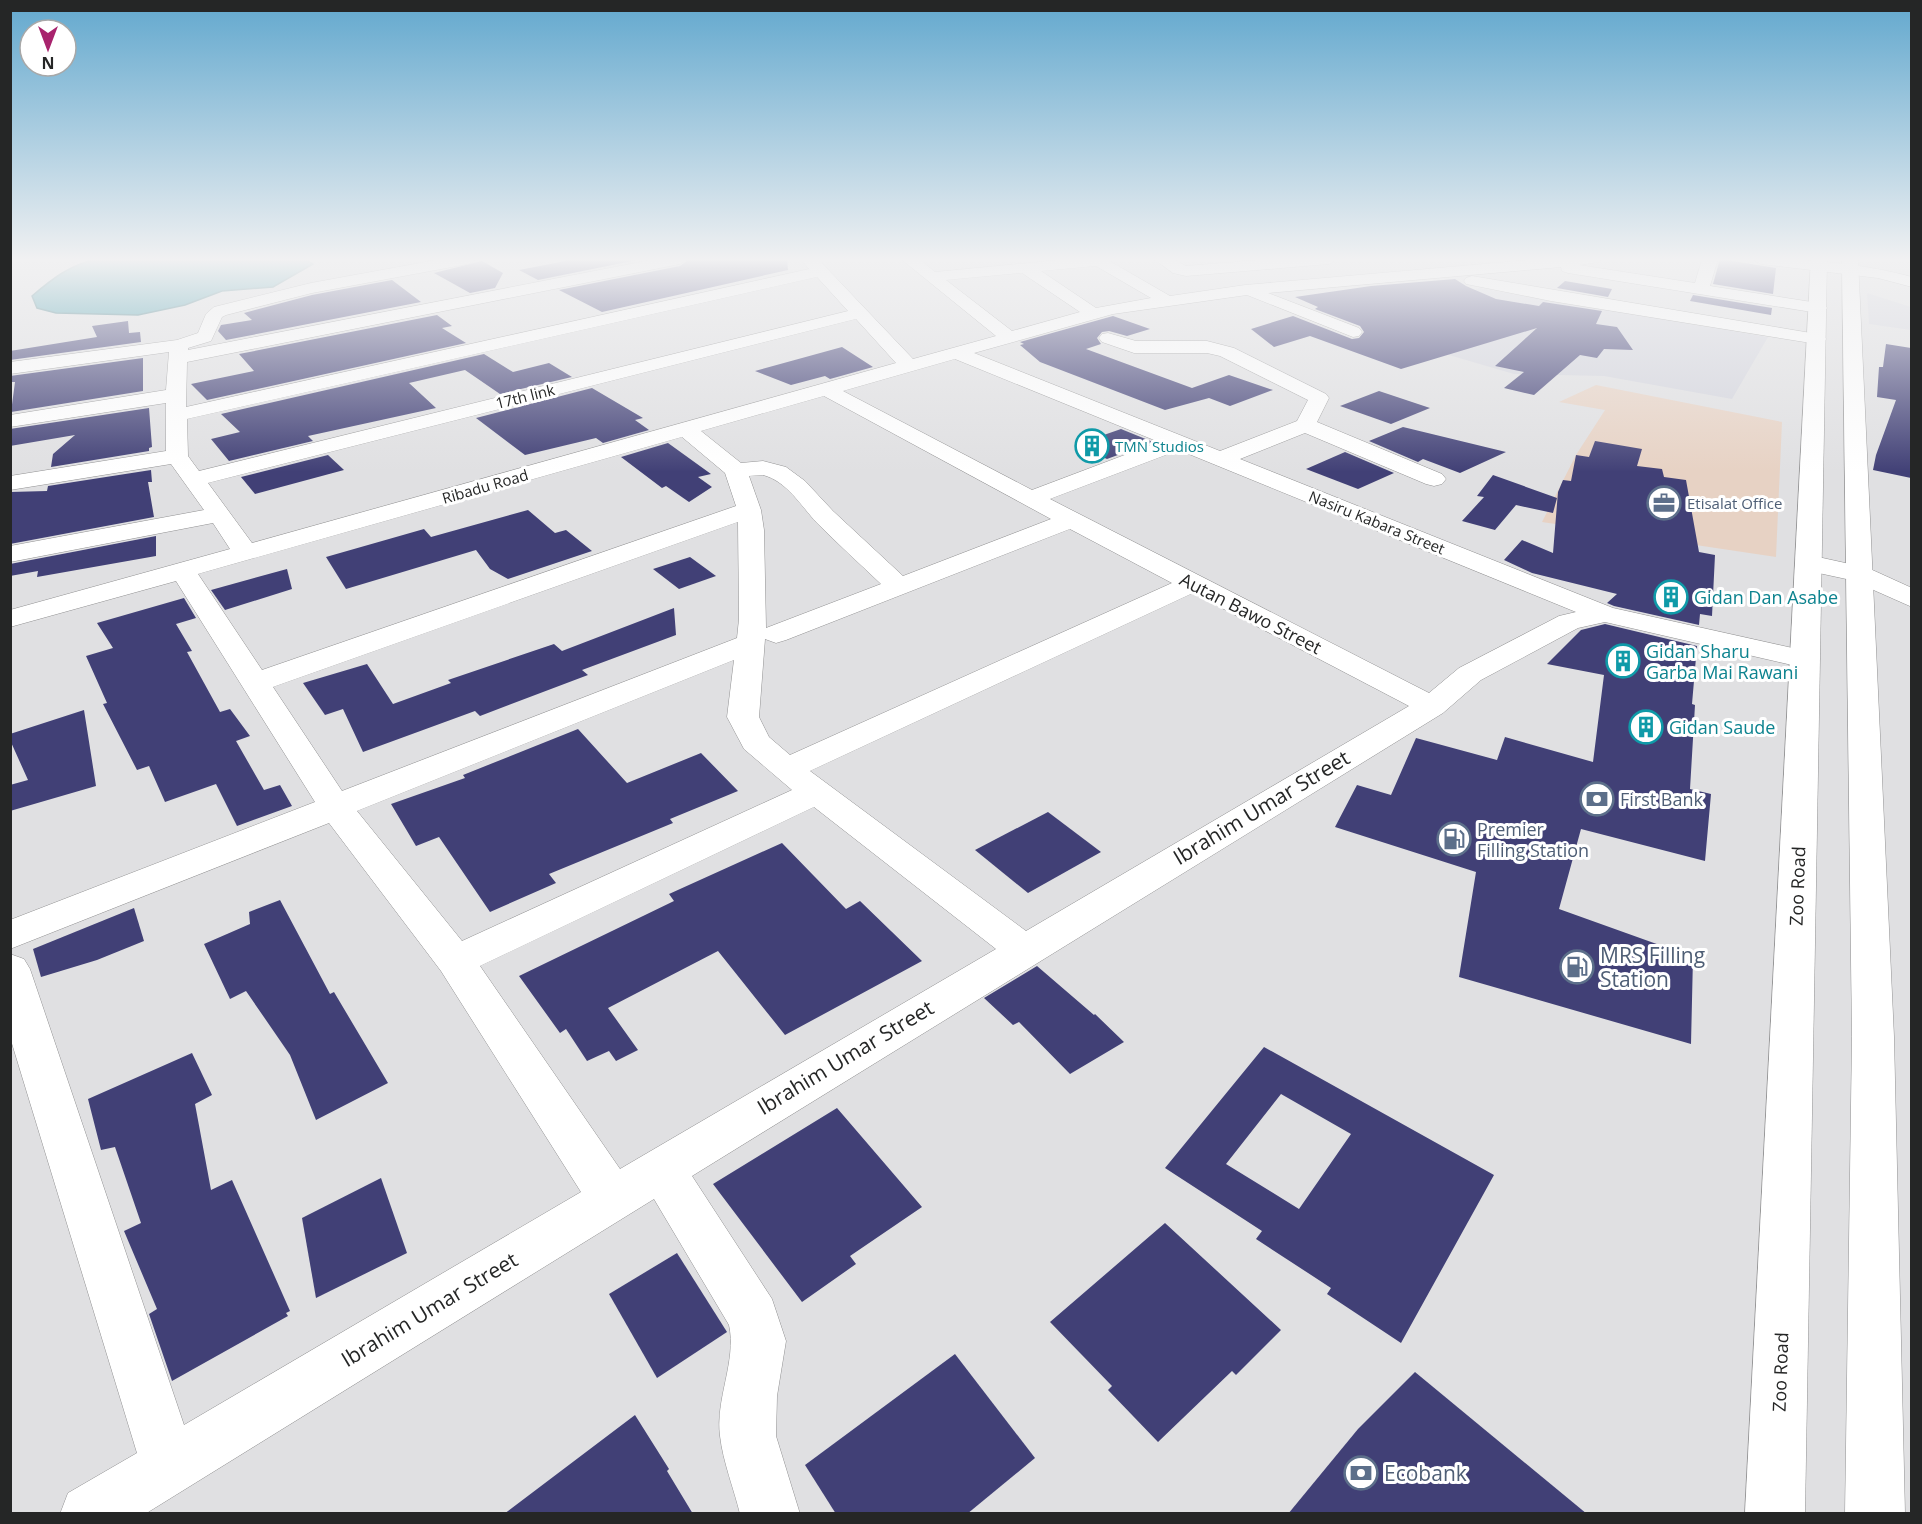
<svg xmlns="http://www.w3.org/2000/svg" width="1922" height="1524" font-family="'Open Sans',sans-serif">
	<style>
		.commercial { fill: #e7d2c4 }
		.built { fill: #d3d4dd }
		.water { fill: #3996a7; stroke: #337480; stroke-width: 1.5 }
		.building { fill: #414076; fill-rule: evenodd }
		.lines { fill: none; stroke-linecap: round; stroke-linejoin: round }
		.minor-casing { stroke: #919192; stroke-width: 1 }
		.major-casing { stroke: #919192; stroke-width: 1 }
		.minor { fill: #fff; fill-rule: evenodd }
		.major { fill: #fff; fill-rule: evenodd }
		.labels { text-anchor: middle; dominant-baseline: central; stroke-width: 6; stroke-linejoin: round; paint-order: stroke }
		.far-street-label { font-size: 15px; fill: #252626; stroke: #fff }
		.far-culture-label { font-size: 15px; fill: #0d838f; stroke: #fff; text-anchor: start }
		.far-service-label { font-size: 15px; fill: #4e5e75; stroke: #fff; text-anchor: start }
		.culture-label { font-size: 18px; fill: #0d838f; stroke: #fff; text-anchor: start }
		.street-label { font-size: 18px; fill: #252626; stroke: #fff }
		.service-label { font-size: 18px; fill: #4e5e75; stroke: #fff; text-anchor: start }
		.near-street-label { font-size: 21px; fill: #252626; stroke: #fff }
		.near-service-label { font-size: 21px; fill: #4e5e75; stroke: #fff; text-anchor: start }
	</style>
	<rect width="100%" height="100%" fill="#e0e0e2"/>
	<path class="commercial" d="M1596,385L1782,422L1776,557L1542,522L1576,455L1605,410L1559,402Z"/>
	<g class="built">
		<path d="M1479,288L1768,337L1732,399L1604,376L1514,374L1377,334Z"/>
		<path d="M1867,293L1911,307V330L1869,324Z"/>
	</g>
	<path class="water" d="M97,259H304L313,264L273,287L222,291L185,305L138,315L56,313L37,308L32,296C52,279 71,264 97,259Z"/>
	<g class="building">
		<path d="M576,259H635L637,260L538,280L519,270Z"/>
		<path d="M690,259H787L788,270L602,312L559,290L680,266Z"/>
		<path d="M1720,259L1776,268L1773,294L1713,284Z"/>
		<path d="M482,261L503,273L495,288L470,293L434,273Z"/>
		<path d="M1455,279L1466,286L1496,299L1539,306L1543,302L1602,311L1596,324L1617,327L1633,350L1604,349L1597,358L1580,355L1534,395L1504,388L1524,372L1495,366L1537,328L1401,369L1310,336L1274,347L1251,329L1293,316L1352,339L1359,338L1364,332L1360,326L1315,309L1318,307L1295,297L1371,286Z"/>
		<path d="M392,280L421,302L226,340L218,331L221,325L252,320L244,313L312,295Z"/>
		<path d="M1565,281L1612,289L1608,297L1557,288Z"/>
		<path d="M1693,295L1772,308L1771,315L1690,301Z"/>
		<path d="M437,315L452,326L442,328L466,343L207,400L191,384L254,371L239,354Z"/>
		<path d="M1113,316L1150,329L1127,336L1109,331L1102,332L1097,338L1101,344L1086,349L1192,388L1229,375L1273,390L1230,406L1209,398L1165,410L1040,362L1020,345L1024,344L1020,342Z"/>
		<path d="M128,321L129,333L140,332L141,342L10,360V351L97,337L92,326Z"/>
		<path d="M1886,344L1911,348V478L1873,470L1876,455L1896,400L1877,397L1879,367H1883Z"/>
		<path d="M842,347L873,367L830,379L825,376L791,385L755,371Z"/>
		<path d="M484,354L513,372L549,363L572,377L500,394L465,370L409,383L436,408L308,436L313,441L229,461L211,439L240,432L221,414Z"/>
		<path d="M143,358V391L11,412L15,382H10V376Z"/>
		<path d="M592,388L643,418L635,420L649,430L603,443L596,438L525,455L476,418Z"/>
		<path d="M1379,391L1430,408L1391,424L1340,406Z"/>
		<path d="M149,408L152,447L149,448V451L51,467L53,454L75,435L10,446V429Z"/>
		<path d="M1403,427L1506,452L1460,473L1423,459L1418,462L1369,441Z"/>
		<path d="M1121,429L1153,442L1107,459L1075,445Z"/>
		<path d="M1595,441L1642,449L1637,466L1662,469L1664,477L1686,480L1699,552L1715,555L1712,616L1700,614L1699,625L1614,606L1607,603L1617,594L1532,573L1504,560L1522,540L1553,553L1558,492L1563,480L1571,481L1576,455L1589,457Z"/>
		<path d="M668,443L711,474L698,477L712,487L689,502L666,486L662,488L621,457Z"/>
		<path d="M1345,452L1394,473L1358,489L1306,469Z"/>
		<path d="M328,455L344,470L255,494L241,477Z"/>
		<path d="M151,470L152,482H148L154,517L10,544V492L47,491L48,486Z"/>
		<path d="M1493,475L1557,498L1553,513L1516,505L1495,530L1462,521L1484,497L1477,496Z"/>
		<path d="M528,510L555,533L566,530L592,551L508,579L490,569L476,550L346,589L326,557L424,529L431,537Z"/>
		<path d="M156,536V556L37,577L38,571L10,576V564Z"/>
		<path d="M690,557L716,576L679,589L653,569Z"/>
		<path d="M287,569L292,589L225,610L211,590Z"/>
		<path d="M184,598L196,618L176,624L192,651L187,652L220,712L230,709L250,736L236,741L264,790L280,785L292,806L237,826L216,784L165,802L149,766L137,770L103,704L107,703L86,656L113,648L97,623Z"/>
		<path d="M674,608L676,635L582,670L588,675L480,716L475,711L363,752L343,709L325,715L303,683L367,664L393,704L451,683L448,680L554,644L562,651Z"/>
		<path d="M1605,624L1697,646L1692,704L1695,705L1690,789L1711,794L1705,861L1581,829L1559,909L1693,957L1691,1044L1459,977L1476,872L1335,827L1357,785L1391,795L1416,738L1497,760L1505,737L1593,762L1604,675L1547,664L1581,630Z"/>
		<path d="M84,710L96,786L10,811V785L28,780L10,740V734Z"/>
		<path d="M578,729L627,783L701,753L738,791L670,819L673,823L549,874L556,883L490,912L439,837L416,846L391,804L465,778L463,775Z"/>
		<path d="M1048,812L1101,852L1028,893L975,850Z"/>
		<path d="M782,843L846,909L860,901L922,961L785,1035L718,951L608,1008L638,1050L616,1061L609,1051L587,1061L566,1029L560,1033L519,976L674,901L669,894Z"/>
		<path d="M280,900L330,994L334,992L388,1083L316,1120L290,1055L246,991L230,999L204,944L250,924L249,912Z"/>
		<path d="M134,908L144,941L97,960L41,977L33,949Z"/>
		<path d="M1037,966L1094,1015L1095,1014L1124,1042L1070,1074L1019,1022L1013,1025L984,998Z"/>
		<path d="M1264,1047L1494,1175L1401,1343L1327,1294L1331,1288L1256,1239L1262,1231L1165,1168ZM1281,1094L1351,1134L1299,1209L1226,1164Z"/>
		<path d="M192,1053L212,1095L195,1104L211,1190L232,1180L290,1311L286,1313L288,1316L172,1381L149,1314L157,1309L124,1231L141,1223L115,1147L101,1150L88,1099Z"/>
		<path d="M837,1108L922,1207L850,1256L856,1264L802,1302L713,1184Z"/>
		<path d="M381,1178L407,1253L316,1298L302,1218Z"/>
		<path d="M1165,1223L1281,1330L1236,1375L1232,1371L1158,1442L1108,1390L1112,1386L1050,1322Z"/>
		<path d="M677,1253L727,1332L657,1378L609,1294Z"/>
		<path d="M955,1354L1035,1458L967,1514H836L805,1465Z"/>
		<path d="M1415,1372L1587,1514H1288L1358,1429Z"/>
		<path d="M635,1415L669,1469L667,1471L693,1514H504Z"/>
	</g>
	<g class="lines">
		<defs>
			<g id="minor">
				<path d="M442,259H476L468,264L312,293L226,315L222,317L211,341L188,348V350L656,259H688L680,264L187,362L186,407L809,269L801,259H818L913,359L996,336L901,259H919L935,272L1070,259H1106L1170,296L1245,285L1541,259H1602L1599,262L1579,265L1695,283L1702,259H1718L1710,286L1818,303L1824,304L1827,308L1824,312L1818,313L1568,273L1562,271L1561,267L1268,293L1359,328L1362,332L1359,336L1353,337L1247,295L1113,314L974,353L1220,451L1297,421L1308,400L1220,356L1207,353H1134L1102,342L1099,338L1102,334L1108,333L1136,341H1207L1234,348L1326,394L1329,398L1317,422L1442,474L1446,479L1442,484L1434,486L1426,484L1305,433L1240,459L1613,608L1815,653L1820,659L1815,665L1805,668L1605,622L1578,628L1481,680L1443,713L692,1176L772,1299L786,1341L777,1396L776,1436L800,1514H740C734,1489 723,1462 720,1436C715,1399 737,1361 729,1325L654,1199L145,1514H60L68,1493L137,1453L10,1037V954L24,959L30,969L184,1425L581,1192L441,971L329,823L10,949V920L315,802L176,581L10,627V610L230,549L213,523L10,562V546L204,510L171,464L10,490V476L166,451V403L10,427V415L166,390L169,352L10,374V362L177,340L198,333L206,314L214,307L311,283ZM1096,266L1151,298L1096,308L1041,271ZM1022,273L1080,312L1012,331L946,280ZM817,277L848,311L199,471L188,456L187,419ZM856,319L896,363L252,543L208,483ZM955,359L1159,442L1032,490L843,391ZM824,396L1051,519L903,576L833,511L805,481L786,467L763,461L741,463L701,431ZM682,437L725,473L736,506L262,670L198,574ZM1179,450L1576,612L1559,616L1459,668L1429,693L1050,499ZM763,475C787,481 801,506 817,523C838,544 860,564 881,584L766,628L764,530L761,510L749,476ZM738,522L739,619L737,638L342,791L273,687ZM1070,529L1172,583L790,755L769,737L759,717L765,639L776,643L786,640ZM1193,593L1409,706L1026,931L810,771ZM734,660L727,717L744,749L792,790L462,941L357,811ZM814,807L996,949L620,1169L480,966Z"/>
				<path d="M1154,259H1173L1186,266L1272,259H1337L1329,264L1186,276L1173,273Z"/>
				<path d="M1753,259C1807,259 1860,263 1912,277V287L1878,278L1761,264Z"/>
				<path d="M1472,276L1817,334L1823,335L1826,339L1823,343L1817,344L1551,301L1466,284L1464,281L1466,278Z"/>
				<path d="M1809,555L1868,568L1912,588V607L1851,580L1800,569L1796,563L1800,557Z"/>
			</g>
			<g id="major">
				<path d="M1811,259H1827L1805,1514H1745Z"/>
				<path d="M1842,259H1858L1894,1037L1905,1514H1845L1852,1037Z"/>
			</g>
		</defs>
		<use href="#minor" class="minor-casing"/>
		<use href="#major" class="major-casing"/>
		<use href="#minor" class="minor"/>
		<use href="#major" class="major"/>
	</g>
	<linearGradient id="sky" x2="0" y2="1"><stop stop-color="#62a8ce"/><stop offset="0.55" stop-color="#f1f1f2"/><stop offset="1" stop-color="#f1f1f2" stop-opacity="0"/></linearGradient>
	<rect width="1922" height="472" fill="url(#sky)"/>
	<defs>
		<symbol id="building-ring" viewBox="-11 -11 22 22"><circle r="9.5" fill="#fff" stroke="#0f9aa8" stroke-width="1.5"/><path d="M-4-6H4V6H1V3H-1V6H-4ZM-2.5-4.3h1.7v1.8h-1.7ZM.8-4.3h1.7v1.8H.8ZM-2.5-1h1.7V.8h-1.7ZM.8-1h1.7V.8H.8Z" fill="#0f9aa8"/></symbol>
		<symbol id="office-ring" viewBox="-11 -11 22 22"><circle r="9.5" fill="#fff" stroke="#5c6f8a" stroke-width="1.5"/><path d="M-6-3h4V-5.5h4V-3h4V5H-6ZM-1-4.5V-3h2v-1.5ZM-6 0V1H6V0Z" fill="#5c6f8a"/></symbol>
		<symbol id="bank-ring" viewBox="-11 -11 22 22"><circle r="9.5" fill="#fff" stroke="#5c6f8a" stroke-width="1.5"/><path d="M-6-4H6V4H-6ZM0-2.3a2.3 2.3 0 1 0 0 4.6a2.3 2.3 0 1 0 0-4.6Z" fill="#5c6f8a"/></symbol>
		<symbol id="fuel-ring" viewBox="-11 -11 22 22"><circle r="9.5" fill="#fff" stroke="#5c6f8a" stroke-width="1.5"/><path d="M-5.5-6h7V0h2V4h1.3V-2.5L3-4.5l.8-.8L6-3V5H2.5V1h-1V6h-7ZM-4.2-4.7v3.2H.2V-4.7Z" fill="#5c6f8a"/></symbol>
	</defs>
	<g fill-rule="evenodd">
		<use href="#building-ring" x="1073" y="427" width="38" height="38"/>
		<use href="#office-ring" x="1645" y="484" width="38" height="38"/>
		<use href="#building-ring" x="1652" y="578" width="38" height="38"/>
		<use href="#building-ring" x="1604" y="642" width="38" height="38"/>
		<use href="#building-ring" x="1627" y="708" width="38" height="38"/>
		<use href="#bank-ring" x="1578" y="780" width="38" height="38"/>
		<use href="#fuel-ring" x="1435" y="820" width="38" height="38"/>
		<use href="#fuel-ring" x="1558" y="948" width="38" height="38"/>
		<use href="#bank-ring" x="1342" y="1454" width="38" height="38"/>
	</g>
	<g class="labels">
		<g class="far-street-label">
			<text transform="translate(525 396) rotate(-14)">17th link</text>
			<text transform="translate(485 486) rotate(-16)">Ribadu Road</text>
			<text transform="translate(1377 522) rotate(22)">Nasiru Kabara Street</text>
		</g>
		<g class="far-culture-label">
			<text x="1115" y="446">TMN Studios</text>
		</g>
		<g class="far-service-label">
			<text x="1687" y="503">Etisalat Office</text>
		</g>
		<g class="culture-label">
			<text x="1694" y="597">Gidan Dan Asabe</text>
			<text x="1646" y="651">Gidan Sharu<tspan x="1646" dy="21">Garba Mai Rawani</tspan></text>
			<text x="1669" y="727">Gidan Saude</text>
		</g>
		<g class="street-label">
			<text transform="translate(1251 613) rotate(27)">Autan Bawo Street</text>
			<text transform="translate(1797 886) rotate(-88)">Zoo Road</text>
			<text transform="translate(1780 1372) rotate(-88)">Zoo Road</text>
		</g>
		<g class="service-label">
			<text x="1620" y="799">First Bank</text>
			<text x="1477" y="829">Premier<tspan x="1477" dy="21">Filling Station</tspan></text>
		</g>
		<g class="near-street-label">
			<text transform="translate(1261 807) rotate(-31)">Ibrahim Umar Street</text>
			<text transform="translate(845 1057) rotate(-31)">Ibrahim Umar Street</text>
			<text transform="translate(429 1309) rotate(-31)">Ibrahim Umar Street</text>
		</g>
		<g class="near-service-label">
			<text x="1600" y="955">MRS Filling<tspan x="1600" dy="24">Station</tspan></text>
			<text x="1384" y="1473">Ecobank</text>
		</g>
	</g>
	<rect width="1922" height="1524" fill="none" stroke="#252626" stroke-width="24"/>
	<g transform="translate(48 48) rotate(180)"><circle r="28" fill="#ffffff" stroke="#a8a8a8" stroke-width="1.5"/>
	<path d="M0-4.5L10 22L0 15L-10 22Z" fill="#a8236d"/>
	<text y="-9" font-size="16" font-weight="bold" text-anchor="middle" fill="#252626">N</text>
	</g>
</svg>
